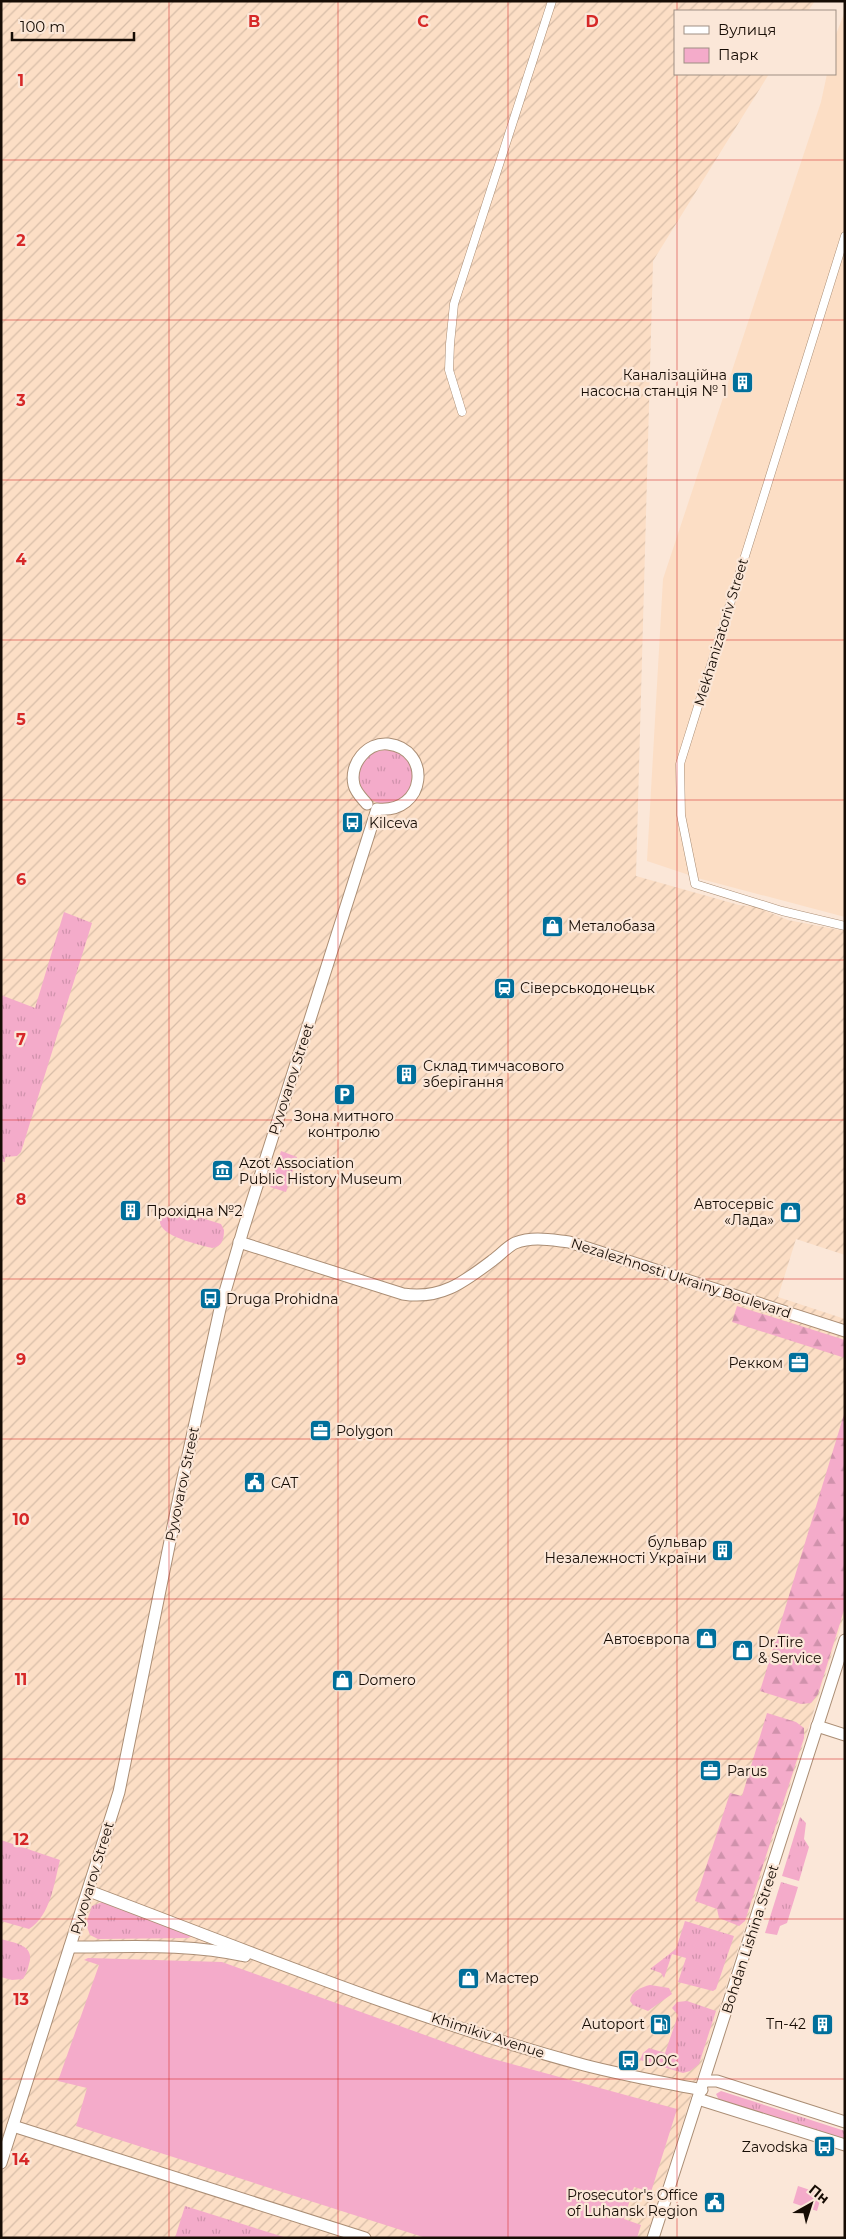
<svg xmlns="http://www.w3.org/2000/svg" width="846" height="2239" font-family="Montserrat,sans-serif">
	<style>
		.built { fill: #fcdec5 }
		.industrial { fill: url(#industrial-furrows) }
		.grass { fill: url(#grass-tufts) }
		.forest { fill: url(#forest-firs) }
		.green { fill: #f4abca }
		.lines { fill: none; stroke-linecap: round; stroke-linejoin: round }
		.street-casing { stroke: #ab8e75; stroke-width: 9 }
		.secondary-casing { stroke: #ab8e75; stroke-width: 13 }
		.street { stroke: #fff; stroke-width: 8 }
		.secondary { stroke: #fff; stroke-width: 11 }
		.grid { fill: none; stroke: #d62828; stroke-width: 1; stroke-opacity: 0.55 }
		.labels { text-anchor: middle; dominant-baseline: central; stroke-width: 4.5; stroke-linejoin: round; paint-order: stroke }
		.poi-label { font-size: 14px; fill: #160c04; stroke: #fbe7d8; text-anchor: start }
		.street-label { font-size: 14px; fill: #160c04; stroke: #fbe7d8 }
		.grid-label { font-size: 16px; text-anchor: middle; font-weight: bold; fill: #d62828; stroke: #fbe7d8; stroke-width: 4.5; stroke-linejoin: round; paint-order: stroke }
	</style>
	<defs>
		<pattern id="industrial-furrows" width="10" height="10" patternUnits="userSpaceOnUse" patternTransform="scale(1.25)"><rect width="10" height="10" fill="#fcdec5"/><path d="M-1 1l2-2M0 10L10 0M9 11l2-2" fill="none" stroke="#d7bda8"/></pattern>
		<pattern id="grass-tufts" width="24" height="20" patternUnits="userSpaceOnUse" patternTransform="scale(1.25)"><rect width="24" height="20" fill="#f4abca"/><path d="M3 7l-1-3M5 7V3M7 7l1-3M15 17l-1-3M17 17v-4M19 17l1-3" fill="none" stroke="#d092ac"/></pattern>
		<pattern id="forest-firs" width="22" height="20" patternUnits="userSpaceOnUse" patternTransform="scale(1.25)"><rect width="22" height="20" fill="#f4abca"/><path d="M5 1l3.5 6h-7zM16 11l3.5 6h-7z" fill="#d092ac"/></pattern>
	</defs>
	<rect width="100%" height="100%" fill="#fbe7d8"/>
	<path class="built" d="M845,11V917L701,879L647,861L663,579L821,102L827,74H835V37Z"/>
	<path class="industrial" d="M1,1H815L808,11H675V74H769L653,261L636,876L739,905L756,907L788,920L845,931V1255L796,1239L778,1297L845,1319V1613L646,2238H1Z"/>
	<g class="grass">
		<circle cx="386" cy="777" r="27"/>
		<path d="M64,912L92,923L21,1152L17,1156L5,1157V1162L1,1161V995L35,1008Z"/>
		<path d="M281,1151L297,1157L286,1192L270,1187Z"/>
		<path d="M173,1209L221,1224L224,1230C224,1239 222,1247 212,1248C198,1244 145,1234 164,1212Z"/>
		<path d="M800,1817L806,1823L804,1839L809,1847L799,1881L782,1876Z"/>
		<path d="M1,1840L60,1860C54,1883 51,1915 29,1929L1,1921Z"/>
		<path d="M781,1882L798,1887L787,1923L780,1926L777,1935L765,1933Z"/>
		<path d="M105,1901L193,1936L188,1938L98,1939L90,1935L86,1924L92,1906Z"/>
		<path d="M685,1921L734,1936L716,1989L713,1991L678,1982L686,1958L672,1954L664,1978L661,1973L650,1969L676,1949Z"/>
		<path d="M1,1939C15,1943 35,1945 29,1964C28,1969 26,1974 23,1979L12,1980L1,1977Z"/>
		<path d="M650,1985L669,1988L672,1994L648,2011L633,2005L630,2001C631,1991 642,1987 650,1985Z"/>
		<path d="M687,2001L716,2011L699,2064L690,2071L683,2073L640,2060L643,2053L649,2048L665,2053L678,2015L672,2008L677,2002Z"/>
		<path d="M721,2091L845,2131V2140L719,2100L716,2094Z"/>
		<path d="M185,2206L287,2238H175Z"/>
	</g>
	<g class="forest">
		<path d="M737,1306L845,1340V1358L732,1322Z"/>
		<path d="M845,1411V1607L818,1694L811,1703L801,1704L760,1691Z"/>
		<path d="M767,1713L796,1722L804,1728V1738L745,1921L739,1926L719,1918L717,1909L695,1901L730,1793L742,1796Z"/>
	</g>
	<g class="green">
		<path d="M88,1958L222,1962L486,2057L677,2109L651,2192L634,2187L624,2219L641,2225L637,2238H426L76,2126L87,2088L58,2081L99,1965L84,1960Z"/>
		<path d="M798,2186L822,2194L817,2211L793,2203Z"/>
	</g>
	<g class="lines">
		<defs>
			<g id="street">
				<path d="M845,236L680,764L681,815L695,884L782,911L845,926"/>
				<path d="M462,412L449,370L450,344L454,304L552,1"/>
			</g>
			<g id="secondary">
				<path d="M239,1242L403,1294C441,1300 464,1282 493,1260C500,1255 507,1247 515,1243C533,1236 551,1240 569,1242L845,1331"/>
				<path d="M817,1726L845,1735"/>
				<path d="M89,1891C251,1952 416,2020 584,2065C622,2075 662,2082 702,2090"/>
				<path d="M70,1947C129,1947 188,1943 245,1956"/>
				<path d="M705,2081H717L845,2122"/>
				<path d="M698,2099L845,2145"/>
				<path d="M13,2126L365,2238"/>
				<path d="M1,2163L119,1792L181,1487L220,1309L243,1230L377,809C427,814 432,749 388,744C367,742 349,764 354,785C356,793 362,798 367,804"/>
				<path d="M653,2238L845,1640"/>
			</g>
		</defs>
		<use href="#street" class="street-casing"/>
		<use href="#secondary" class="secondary-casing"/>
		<use href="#street" class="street"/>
		<use href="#secondary" class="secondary"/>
	</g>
	<path class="grid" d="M169,1V2238M338,1V2238M508,1V2238M677,1V11M677,74V2238M1,160H845M1,320H845M1,480H845M1,640H845M1,800H845M1,960H845M1,1120H845M1,1279H845M1,1439H845M1,1599H845M1,1759H845M1,1919H845M1,2079H845"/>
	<defs>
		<symbol id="building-square" viewBox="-11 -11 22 22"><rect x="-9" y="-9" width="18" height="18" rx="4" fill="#006f9b" stroke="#fbe7d8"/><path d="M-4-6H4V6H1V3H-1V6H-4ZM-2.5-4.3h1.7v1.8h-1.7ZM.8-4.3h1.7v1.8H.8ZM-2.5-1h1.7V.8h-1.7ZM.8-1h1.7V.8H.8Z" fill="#fff"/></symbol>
		<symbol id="bus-square" viewBox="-11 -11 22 22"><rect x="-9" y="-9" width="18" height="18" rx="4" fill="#006f9b" stroke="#fbe7d8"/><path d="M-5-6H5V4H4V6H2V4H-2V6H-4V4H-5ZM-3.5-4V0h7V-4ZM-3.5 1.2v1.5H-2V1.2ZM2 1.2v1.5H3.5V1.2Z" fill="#fff"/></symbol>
		<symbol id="shop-square" viewBox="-11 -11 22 22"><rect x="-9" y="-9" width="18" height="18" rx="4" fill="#006f9b" stroke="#fbe7d8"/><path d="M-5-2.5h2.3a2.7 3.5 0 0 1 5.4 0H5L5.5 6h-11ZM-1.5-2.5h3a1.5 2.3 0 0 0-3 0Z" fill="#fff"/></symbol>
		<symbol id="station-square" viewBox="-11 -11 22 22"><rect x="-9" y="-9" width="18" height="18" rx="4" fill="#006f9b" stroke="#fbe7d8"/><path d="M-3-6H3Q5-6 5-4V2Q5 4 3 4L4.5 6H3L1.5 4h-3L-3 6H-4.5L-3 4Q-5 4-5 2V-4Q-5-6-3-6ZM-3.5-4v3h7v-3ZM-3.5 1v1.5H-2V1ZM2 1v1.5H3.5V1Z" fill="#fff"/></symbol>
		<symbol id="parking-square" viewBox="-11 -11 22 22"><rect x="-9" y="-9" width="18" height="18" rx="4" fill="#006f9b" stroke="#fbe7d8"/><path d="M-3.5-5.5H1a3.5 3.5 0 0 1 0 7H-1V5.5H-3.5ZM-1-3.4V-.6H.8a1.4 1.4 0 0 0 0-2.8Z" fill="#fff"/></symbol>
		<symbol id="museum-square" viewBox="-11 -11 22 22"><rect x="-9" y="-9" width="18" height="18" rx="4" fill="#006f9b" stroke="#fbe7d8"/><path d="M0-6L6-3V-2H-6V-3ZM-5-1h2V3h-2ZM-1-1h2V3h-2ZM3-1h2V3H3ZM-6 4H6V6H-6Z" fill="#fff"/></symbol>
		<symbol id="office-square" viewBox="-11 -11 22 22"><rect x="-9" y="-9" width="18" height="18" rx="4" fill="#006f9b" stroke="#fbe7d8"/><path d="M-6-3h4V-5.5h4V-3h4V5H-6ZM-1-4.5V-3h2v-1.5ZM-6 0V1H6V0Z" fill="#fff"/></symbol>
		<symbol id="civic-square" viewBox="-11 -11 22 22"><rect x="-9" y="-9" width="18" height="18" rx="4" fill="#006f9b" stroke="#fbe7d8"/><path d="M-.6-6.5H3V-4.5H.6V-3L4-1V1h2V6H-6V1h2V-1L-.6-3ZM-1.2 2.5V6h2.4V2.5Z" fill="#fff"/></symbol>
		<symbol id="fuel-square" viewBox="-11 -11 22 22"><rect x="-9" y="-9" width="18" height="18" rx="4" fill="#006f9b" stroke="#fbe7d8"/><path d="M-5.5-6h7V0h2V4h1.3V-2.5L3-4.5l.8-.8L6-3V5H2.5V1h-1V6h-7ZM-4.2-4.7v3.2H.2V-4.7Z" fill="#fff"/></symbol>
	</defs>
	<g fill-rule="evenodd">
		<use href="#building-square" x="730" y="370" width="25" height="25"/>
		<use href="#bus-square" x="340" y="810" width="25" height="25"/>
		<use href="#shop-square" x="540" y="914" width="25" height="25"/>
		<use href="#station-square" x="492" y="976" width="25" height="25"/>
		<use href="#building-square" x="394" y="1062" width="25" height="25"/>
		<use href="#parking-square" x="332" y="1082" width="25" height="25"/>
		<use href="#museum-square" x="210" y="1158" width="25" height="25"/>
		<use href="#building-square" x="118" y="1198" width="25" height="25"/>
		<use href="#shop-square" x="778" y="1200" width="25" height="25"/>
		<use href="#bus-square" x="198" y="1286" width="25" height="25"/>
		<use href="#office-square" x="786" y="1350" width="25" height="25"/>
		<use href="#office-square" x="308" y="1418" width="25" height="25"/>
		<use href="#civic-square" x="242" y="1470" width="25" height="25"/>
		<use href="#building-square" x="710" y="1538" width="25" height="25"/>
		<use href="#shop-square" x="694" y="1626" width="25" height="25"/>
		<use href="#shop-square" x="730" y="1638" width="25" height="25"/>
		<use href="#shop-square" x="330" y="1668" width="25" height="25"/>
		<use href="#office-square" x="698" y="1758" width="25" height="25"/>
		<use href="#shop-square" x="456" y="1966" width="25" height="25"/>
		<use href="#fuel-square" x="648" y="2012" width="25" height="25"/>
		<use href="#building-square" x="810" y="2012" width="25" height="25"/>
		<use href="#bus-square" x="616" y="2048" width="25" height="25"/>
		<use href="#bus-square" x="812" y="2134" width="25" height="25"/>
		<use href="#civic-square" x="702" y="2190" width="25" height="25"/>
	</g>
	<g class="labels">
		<g class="poi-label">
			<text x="727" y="375" text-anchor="end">Каналізаційна<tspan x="727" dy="16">насосна станція № 1</tspan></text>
			<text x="369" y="823">Kilceva</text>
			<text x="568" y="926">Металобаза</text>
			<text x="520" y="988">Сіверськодонецьк</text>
			<text x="423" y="1066">Склад тимчасового<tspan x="423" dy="16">зберігання</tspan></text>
			<text x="344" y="1116" text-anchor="middle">Зона митного<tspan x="344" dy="16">контролю</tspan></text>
			<text x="239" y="1163">Azot Association<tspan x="239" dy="16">Public History Museum</tspan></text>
			<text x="774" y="1204" text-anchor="end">Автосервіс<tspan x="774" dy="16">«Лада»</tspan></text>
			<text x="146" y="1211">Прохідна №2</text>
			<text x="226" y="1299">Druga Prohidna</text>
			<text x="783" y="1363" text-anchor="end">Рекком</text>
			<text x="336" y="1431">Polygon</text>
			<text x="271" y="1483">CAT</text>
			<text x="707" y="1542" text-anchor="end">бульвар<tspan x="707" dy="16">Незалежності України</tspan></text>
			<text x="690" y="1639" text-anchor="end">Автоєвропа</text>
			<text x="758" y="1642">Dr.Tire<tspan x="758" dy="16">&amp; Service</tspan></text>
			<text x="358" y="1680">Domero</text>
			<text x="727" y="1771">Parus</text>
			<text x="485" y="1978">Мастер</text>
			<text x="645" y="2024" text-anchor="end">Autoport</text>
			<text x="806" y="2024" text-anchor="end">Тп-42</text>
			<text x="644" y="2061">DOC</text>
			<text x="808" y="2147" text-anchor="end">Zavodska</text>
			<text x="698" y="2195" text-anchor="end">Prosecutor's Office<tspan x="698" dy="16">of Luhansk Region</tspan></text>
		</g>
		<g class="street-label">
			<text transform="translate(721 632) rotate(-73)">Mekhanizatoriv Street</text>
			<text transform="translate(291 1079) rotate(-72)">Pyvovarov Street</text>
			<text transform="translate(681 1278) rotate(18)">Nezalezhnosti Ukrainy Boulevard</text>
			<text transform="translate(182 1484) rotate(-78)">Pyvovarov Street</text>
			<text transform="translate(92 1878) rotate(-73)">Pyvovarov Street</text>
			<text transform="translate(750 1939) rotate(-72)">Bohdan Lishina Street</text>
			<text transform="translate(488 2035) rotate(18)">Khimikiv Avenue</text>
		</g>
	</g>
	<g class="grid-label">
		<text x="254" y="27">B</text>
		<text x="423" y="27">C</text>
		<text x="592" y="27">D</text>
		<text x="21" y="86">1</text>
		<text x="21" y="246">2</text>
		<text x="21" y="406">3</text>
		<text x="21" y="565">4</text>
		<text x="21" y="725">5</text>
		<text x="21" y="885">6</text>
		<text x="21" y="1045">7</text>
		<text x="21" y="1205">8</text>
		<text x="21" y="1365">9</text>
		<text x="21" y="1525">10</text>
		<text x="21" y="1685">11</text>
		<text x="21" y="1845">12</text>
		<text x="21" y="2005">13</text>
		<text x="21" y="2165">14</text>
	</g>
	<rect width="846" height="2239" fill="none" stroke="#160c04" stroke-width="5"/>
	<rect x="674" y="10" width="162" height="65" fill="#fbe7d8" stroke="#9f8f83"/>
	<rect x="684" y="26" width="25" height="8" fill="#ffffff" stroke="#9f8f83"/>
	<text x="718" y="35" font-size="15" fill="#160c04">Вулиця</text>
	<rect x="684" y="48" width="25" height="15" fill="#f4abca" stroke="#9f8f83"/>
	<text x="718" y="60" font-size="15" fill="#160c04">Парк</text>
	<g transform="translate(811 2204) rotate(39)" stroke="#fbe7d8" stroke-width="4" paint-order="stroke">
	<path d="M0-4L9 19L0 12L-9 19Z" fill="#160c04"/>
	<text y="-8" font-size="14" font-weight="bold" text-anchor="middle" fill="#160c04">Пн</text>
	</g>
	<path d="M12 32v8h122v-8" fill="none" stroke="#160c04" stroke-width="2.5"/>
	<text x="20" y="32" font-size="15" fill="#160c04" stroke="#fbe7d8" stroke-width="4" paint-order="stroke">100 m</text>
</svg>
